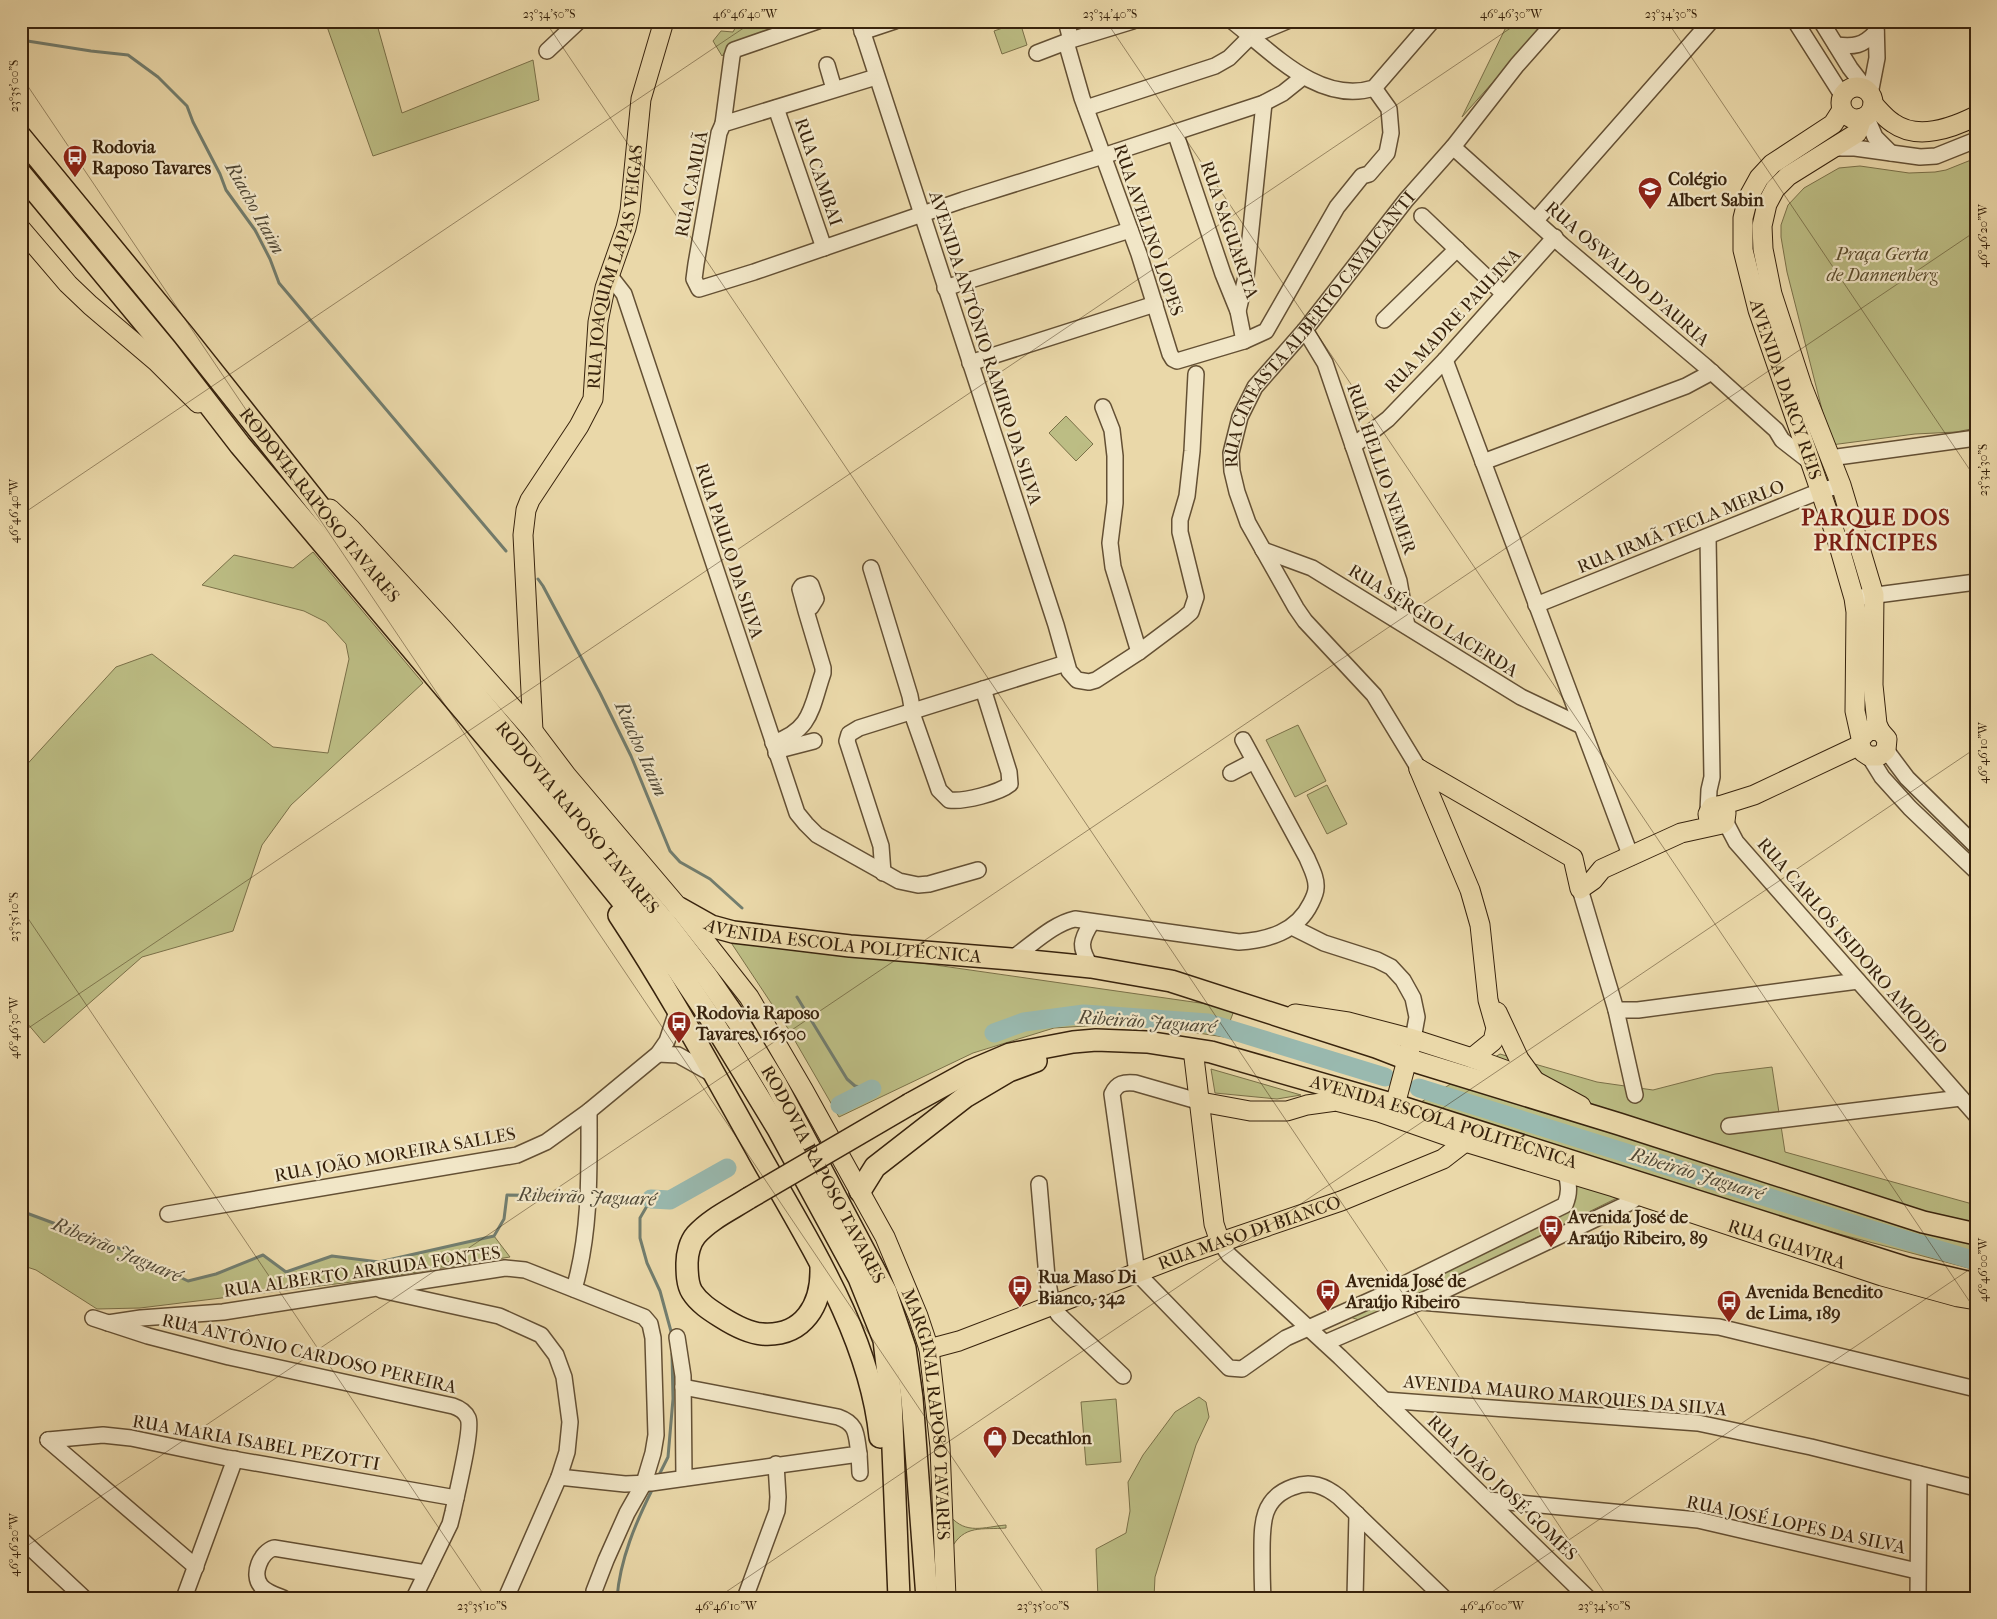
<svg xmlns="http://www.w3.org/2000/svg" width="1997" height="1619" font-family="'IM FELL French Canon',serif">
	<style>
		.green { fill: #bcbd84; stroke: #7a7048 }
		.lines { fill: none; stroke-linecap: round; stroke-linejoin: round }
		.stream { stroke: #727d6e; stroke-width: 3 }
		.river { stroke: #99b9af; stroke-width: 19 }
		.minor-casing { stroke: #645034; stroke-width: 18 }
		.major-casing { stroke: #38230d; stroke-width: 21 }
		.highway-casing { stroke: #38230d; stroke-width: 24 }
		.minor { stroke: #f1e6c7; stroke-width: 15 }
		.major { stroke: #ead8a9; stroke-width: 19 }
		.highway { stroke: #ead8a9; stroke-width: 21 }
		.highway-bridge-casing { stroke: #38230d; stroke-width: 24; stroke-linecap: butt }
		.highway-bridge { stroke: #ead8a9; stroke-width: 21 }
		.ticks { fill: none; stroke: #38230d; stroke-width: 1; stroke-opacity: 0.45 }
		.labels { text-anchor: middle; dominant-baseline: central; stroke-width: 4.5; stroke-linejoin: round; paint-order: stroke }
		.poi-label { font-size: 18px; font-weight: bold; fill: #38230d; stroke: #f1e6c7; text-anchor: start }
		.street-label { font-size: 18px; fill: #38230d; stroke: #f1e6c7 }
		.park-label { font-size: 18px; font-style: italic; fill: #594a2b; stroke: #f1e6c7 }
		.water-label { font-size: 19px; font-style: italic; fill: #504836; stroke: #f1e6c7 }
		.district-label { font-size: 22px; font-weight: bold; letter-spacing: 1px; fill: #7a1f14; stroke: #f1e6c7 }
		.neatline { fill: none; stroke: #38230d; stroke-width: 2 }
		.ticks-label { font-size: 12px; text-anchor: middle; fill: #38230d }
	</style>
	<rect width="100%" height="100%" fill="#ead8a9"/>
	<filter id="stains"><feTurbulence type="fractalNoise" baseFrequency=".004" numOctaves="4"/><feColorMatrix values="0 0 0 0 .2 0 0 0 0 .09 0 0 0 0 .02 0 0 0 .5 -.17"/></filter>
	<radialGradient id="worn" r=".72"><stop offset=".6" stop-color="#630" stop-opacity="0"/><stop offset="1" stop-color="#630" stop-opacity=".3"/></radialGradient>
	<g class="green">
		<path d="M325,21H376L402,113L533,60L539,100L373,156Z"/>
		<path d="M739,21H793L732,44L722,56L713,41L721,31L733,32Z"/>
		<path d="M1509,21H1547L1462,117Z"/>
		<path d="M1020,22L1027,45L1002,54L994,31Z"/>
		<path d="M1976,158V428L1956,432L1915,434L1831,445L1787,272L1781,237V225L1788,205L1804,188L1839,168L1860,166L1909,173L1935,172L1946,170Z"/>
		<path d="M1066,416L1093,444L1076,461L1049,433Z"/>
		<path d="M313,552L423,683L291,805L262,845L233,931L142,957L44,1043L21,1016V771L116,667L152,654L273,747L328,753L349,659L346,644L326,622L304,611L202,585L234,555L293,568Z"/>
		<path d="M1298,725L1326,781L1295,797L1266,740Z"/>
		<path d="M1327,785L1347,824L1327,834L1307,795Z"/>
		<path d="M726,935L1235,1008L1224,1037L1133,1023L1054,1028L973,1053L839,1117L787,1027Z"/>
		<path d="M1500,1054L1597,1082L1653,1090L1715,1074L1772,1067L1785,1152L1976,1205V1270L1759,1213L1421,1102Z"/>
		<path d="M1211,1069L1301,1095L1277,1099L1215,1093Z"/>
		<path d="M1575,1184L1617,1198L1365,1322L1347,1316L1570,1208L1574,1201Z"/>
		<path d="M21,1211L110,1244L188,1281L216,1274L263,1255L286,1272L332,1256L379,1262L494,1236L510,1257L368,1280L140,1308L97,1309L36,1270L21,1265Z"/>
		<path d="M1199,1397L1206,1402L1209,1417L1196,1445L1155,1577L1154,1598H1098L1096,1549L1126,1533L1130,1511L1128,1482L1143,1455L1175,1412Z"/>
		<path d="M1116,1399L1121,1462L1086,1465L1081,1402Z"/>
		<path d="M950,1516C966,1535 984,1527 1006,1525V1528C982,1530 964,1524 951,1549Z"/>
	</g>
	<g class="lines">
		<g class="stream">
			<path d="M21,40L91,51L128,55L158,77L187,106L193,122L220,174L226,190L255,230L270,259L279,283L506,551"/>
			<path d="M538,579L543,586L600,693L631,756L670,851L680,862L710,879L742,908"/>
			<path d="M797,997L847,1079L855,1086L872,1089"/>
			<path d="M592,1197L651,1199L640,1218V1238L647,1263L660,1291L672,1335"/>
			<path d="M21,1211L110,1244L188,1281L216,1274L263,1255L286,1272L332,1256L379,1262L494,1236L504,1219L507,1195L583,1196"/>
			<path d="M658,1477L668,1457L673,1399L672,1354"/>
			<path d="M617,1598C620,1559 636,1522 653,1488"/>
		</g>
		<g class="river">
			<path d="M994,1033L1024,1022L1084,1014L1208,1023L1385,1077"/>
			<path d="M1419,1088L1862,1227L1976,1261"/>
			<path d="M840,1105L872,1089"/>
			<path d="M651,1199L670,1200L727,1168"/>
		</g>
		<defs>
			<g id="minor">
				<path d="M859,21L1056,625L1069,671L1077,680L1089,682L1096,680L1139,652L1183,619L1191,612L1196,597L1180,532V520L1187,496L1192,451L1196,374"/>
				<path d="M1066,21L1071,40"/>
				<path d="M1232,21C1272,52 1319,105 1374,88L1432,21"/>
				<path d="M1795,21L1842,95"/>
				<path d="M1821,21L1850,68L1867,90"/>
				<path d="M862,32L895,21"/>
				<path d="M1066,42L1082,98L1139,254L1170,354L1173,359L1177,361L1244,341L1266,331L1337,207L1362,176L1369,174L1387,153L1391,133L1389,109L1374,88"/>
				<path d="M1836,45C1854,47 1863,46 1876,32"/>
				<path d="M547,51L579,21"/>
				<path d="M1037,53L1071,40L1133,21"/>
				<path d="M827,65L834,89"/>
				<path d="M876,77L723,124L719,133L696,264L694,279L699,289L754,272L963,200L1103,156L1264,103L1283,93L1303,77"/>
				<path d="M1870,94L1877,58L1876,21"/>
				<path d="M776,108L824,248"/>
				<path d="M1086,108L1215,66L1229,58L1251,36L1287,21"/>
				<path d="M1866,116L1875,137L1891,153"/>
				<path d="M723,124L732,56L734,50L818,21"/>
				<path d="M1175,132L1223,274L1238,311L1244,341"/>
				<path d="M1453,147L1562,245L1705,366L1776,430L1782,440L1809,461"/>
				<path d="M1834,148H1855L1920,157L1936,156L1976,140"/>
				<path d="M1422,216L1504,294"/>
				<path d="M1536,220L1711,21"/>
				<path d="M610,276L624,294L797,813L806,824L817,835L899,881L918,885L929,884L978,870"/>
				<path d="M945,288L1130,230"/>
				<path d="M1238,311L1246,277L1264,103"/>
				<path d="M1384,320L1457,249"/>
				<path d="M1305,330L1325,363L1399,581L1407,626"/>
				<path d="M1445,360L1631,857"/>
				<path d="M970,363L1155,304"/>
				<path d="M1103,407L1112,430L1115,456V503L1110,543L1113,567L1139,652"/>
				<path d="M1353,446L1388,419L1445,360L1555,237"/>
				<path d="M1830,458L1976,438"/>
				<path d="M1483,462L1686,386L1712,372"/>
				<path d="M1708,537L1712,777L1709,790L1708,811"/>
				<path d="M1263,550L1312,568L1521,697L1582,726"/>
				<path d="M871,568L910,696L914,719L939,790L949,800C964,802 999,793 1010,784L1009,772L983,689"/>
				<path d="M1854,598L1976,582"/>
				<path d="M1536,605L1820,491L1841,485"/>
				<path d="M773,743C812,730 811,708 823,673V668L806,611L811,607L816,599L811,585L810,584L802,586L800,589L806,611"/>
				<path d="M1886,750L1907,778L1976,846"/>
				<path d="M776,753L783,749L814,741"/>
				<path d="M1869,756L1882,777L1910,808L1976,871"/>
				<path id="s1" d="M1419,769L1374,695L1305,621L1296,608L1248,523L1237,492L1232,471L1231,453L1240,417L1255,387L1305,330L1406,200L1453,147L1517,65L1556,21"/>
				<path d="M1231,773L1254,761"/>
				<path d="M1725,821L1736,842L1976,1115"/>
				<path d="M883,873L881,846L847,741L849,734L859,728L1066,663"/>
				<path d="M1580,889L1616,1010L1635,1095"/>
				<path d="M1292,927L1324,943L1377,960L1391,967L1403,980L1413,998L1417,1017L1413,1039"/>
				<path d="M1011,959C1031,946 1052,924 1075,919L1239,942C1268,940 1297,932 1311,903C1313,899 1316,893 1316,888C1317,878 1311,868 1307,858L1243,740"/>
				<path d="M1091,967C1079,947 1080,941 1092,922"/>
				<path d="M1616,1010H1638L1858,981"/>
				<path d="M658,1054L678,1055L714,1075"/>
				<path d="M1201,1102L1135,1083C1124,1082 1117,1083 1112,1094L1137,1273L1229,1368L1242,1369L1286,1338L1382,1295L1565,1205C1570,1193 1569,1185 1566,1173"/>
				<path d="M1729,1126L1961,1098"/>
				<path d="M1039,1184L1047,1277L1052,1305L1059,1315L1123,1376"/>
				<path d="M168,1214L517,1155L546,1142L589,1111L658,1054L667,1041L677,1011"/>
				<path d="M1220,1242L1229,1255L1340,1357L1588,1598"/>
				<path d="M574,1289C591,1231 589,1170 589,1111"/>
				<path d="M381,1290L499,1316L541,1335L556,1355L564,1377L570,1422L567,1452L559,1477L506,1598"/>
				<path d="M1382,1295L1420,1302L1719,1327L1976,1389"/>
				<path d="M93,1318L148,1336L229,1357L453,1406C459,1408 465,1411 468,1418C473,1429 456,1496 453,1512L450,1524L414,1598"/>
				<path d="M108,1323L141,1318L223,1312L505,1268L525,1270L644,1317L650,1324L653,1338L656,1435L653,1453L644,1483L627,1513L606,1560L594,1591V1598"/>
				<path d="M677,1337L683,1376L684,1478"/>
				<path d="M1325,1343L1420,1302L1627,1204L1639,1196"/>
				<path d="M1384,1400L1698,1423L1811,1447L1976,1488"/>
				<path d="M48,1440L103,1435L131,1438L227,1458L456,1498"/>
				<path d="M48,1440L196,1567"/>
				<path d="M859,1454L860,1473"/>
				<path d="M559,1477L625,1484L651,1483L859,1454C856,1435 858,1424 838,1417L683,1387"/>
				<path d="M1488,1500L1698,1520L1917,1571"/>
				<path d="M21,1539L84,1598"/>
				<path d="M184,1598L235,1459"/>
				<path d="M283,1598C275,1595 266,1592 261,1586C251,1574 261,1552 274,1548L426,1573"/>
				<path d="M745,1598L777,1511L778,1497L776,1464"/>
				<path d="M1263,1598C1262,1582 1262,1567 1262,1551C1262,1523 1262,1498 1293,1487C1311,1480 1325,1486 1339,1497L1444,1598"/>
				<path d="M1355,1598L1357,1514"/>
				<path d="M1918,1598L1919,1474"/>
			</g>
			<g id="major">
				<circle cx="1857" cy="103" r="16"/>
				<path d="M1873,104C1879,110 1885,118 1893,123C1918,141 1952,128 1976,116"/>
				<path id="s2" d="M1842,110L1833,124L1772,164L1759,178L1748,198L1743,218V250L1758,310L1837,539L1854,598L1856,612L1855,711L1861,738L1860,745L1863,752L1869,756H1879L1886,750L1887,739L1880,731L1869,730L1861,738"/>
				<path d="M1862,118L1857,133L1788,176L1775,189L1767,204L1762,226L1763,249L1772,294L1802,386L1841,485L1874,595L1873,685L1877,724L1880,731"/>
				<path d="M21,229L68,284L90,305L157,362L198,403"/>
				<path id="s3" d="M330,509L351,529L442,628L533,731L567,776L679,908L749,997L804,1091L885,1237L918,1316L929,1349L940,1447L946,1598"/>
				<path id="s4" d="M533,731L523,535L526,510L530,500L579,426L593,399L598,322L605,288L626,228L630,211L641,99L664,21"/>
				<path d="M1419,769L1573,858L1580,889L1593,880L1602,869L1681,833L1722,824L1725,821L1726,813C1723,806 1719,805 1712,807L1708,814L1709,821L1715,825"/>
				<path d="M1419,769L1470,890L1480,925L1488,1000L1496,1028L1493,1041L1472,1058"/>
				<path d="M1719,806L1754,795L1860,745"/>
				<path d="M1497,1012L1519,1059L1535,1081"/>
				<path d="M1295,1014L1348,1022L1413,1039L1472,1058L1535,1081L1581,1106"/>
				<path d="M1193,1049L1214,1224L1220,1242"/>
				<path id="s5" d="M1201,1102L1250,1111H1287L1307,1105L1336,1101L1379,1112L1465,1142L1614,1187L1882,1276L1958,1297L1976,1300"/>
				<path d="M1392,1116L1411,1045"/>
				<path id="s6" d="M929,1349L959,1341L1186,1254L1341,1201L1443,1159L1465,1142"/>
			</g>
			<g id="highway">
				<path id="s7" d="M21,137L183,334L343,536L668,926L708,978L739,1023L776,1084L886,1292L905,1348L912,1398L927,1598"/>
				<path d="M21,174L166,349L240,445L562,827L676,967L711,1019L778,1129L859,1278L884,1340L891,1399L899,1598"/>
				<path id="s8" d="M679,908L711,926L733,932L850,946L1011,959L1091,967L1171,981L1376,1047L1407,1059L1619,1124L1923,1222L1976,1234"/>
				<path d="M619,915C670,992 714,1074 759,1154C808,1241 870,1336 880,1437"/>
				<path id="s9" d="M910,1104L970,1071L1010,1054L1073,1042L1096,1040L1147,1042L1211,1052L1395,1105L1907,1268L1976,1284"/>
				<path d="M860,1191L875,1167L965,1097L1009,1071L1036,1061"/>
				<path d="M749,1198C732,1209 710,1219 696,1235C690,1242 687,1254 687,1263C687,1272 687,1284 692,1292C699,1303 710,1310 721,1317C732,1324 749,1333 762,1334C804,1337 822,1304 821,1268"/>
			</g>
		</defs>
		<use href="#minor" class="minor-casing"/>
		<use href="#major" class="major-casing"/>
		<use href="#highway" class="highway-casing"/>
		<use href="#minor" class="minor"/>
		<use href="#major" class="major"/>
		<use href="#highway" class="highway"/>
		<defs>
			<path id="highway-bridge" d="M749,1198L910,1104"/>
		</defs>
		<use href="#highway-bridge" class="highway-bridge-casing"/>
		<use href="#highway-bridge" class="highway-bridge"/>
	</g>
	<path class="ticks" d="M545,21L1608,1598M1106,21L1976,1311M1667,21L1976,479M21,76L1047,1598M21,515L754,21M21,908L486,1598M21,1033L1521,21M21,1550L1976,231M717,1598L1976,748M1483,1598L1976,1265"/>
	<defs>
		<symbol id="bus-pin" viewBox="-11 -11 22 30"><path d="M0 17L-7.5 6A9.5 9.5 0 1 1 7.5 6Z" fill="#8f2418" stroke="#f1e6c7"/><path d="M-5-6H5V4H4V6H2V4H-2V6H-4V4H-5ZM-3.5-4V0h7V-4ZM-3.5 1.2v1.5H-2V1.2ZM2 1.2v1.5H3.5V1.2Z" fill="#fff"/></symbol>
		<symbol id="school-pin" viewBox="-11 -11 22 30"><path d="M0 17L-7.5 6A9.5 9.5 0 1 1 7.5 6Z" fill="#8f2418" stroke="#f1e6c7"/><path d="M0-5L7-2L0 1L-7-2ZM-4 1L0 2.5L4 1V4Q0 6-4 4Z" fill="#fff"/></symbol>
		<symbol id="shop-pin" viewBox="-11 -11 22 30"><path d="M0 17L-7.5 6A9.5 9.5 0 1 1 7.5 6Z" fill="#8f2418" stroke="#f1e6c7"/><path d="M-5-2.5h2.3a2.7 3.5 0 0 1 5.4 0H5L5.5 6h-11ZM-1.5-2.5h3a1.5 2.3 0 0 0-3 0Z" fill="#fff"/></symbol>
	</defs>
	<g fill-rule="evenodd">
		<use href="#bus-pin" x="61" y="143" width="28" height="38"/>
		<use href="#school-pin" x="1636" y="175" width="28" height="38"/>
		<use href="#bus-pin" x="665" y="1009" width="28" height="38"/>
		<use href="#bus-pin" x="1537" y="1213" width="28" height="38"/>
		<use href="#bus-pin" x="1006" y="1273" width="28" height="38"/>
		<use href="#bus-pin" x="1314" y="1277" width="28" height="38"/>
		<use href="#bus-pin" x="1715" y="1288" width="28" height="38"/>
		<use href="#shop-pin" x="981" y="1424" width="28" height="38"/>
	</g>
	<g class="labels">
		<g class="poi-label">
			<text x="92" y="147">Rodovia<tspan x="92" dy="21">Raposo Tavares</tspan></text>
			<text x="1668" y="179">Colégio<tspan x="1668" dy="21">Albert Sabin</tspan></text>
			<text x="696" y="1013">Rodovia Raposo<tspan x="696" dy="21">Tavares, 16500</tspan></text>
			<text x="1568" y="1217">Avenida José de<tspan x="1568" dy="21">Araújo Ribeiro, 89</tspan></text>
			<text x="1038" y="1277">Rua Maso Di<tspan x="1038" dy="21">Bianco, 342</tspan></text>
			<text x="1346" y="1281">Avenida José de<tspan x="1346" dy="21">Araújo Ribeiro</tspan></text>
			<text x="1746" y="1292">Avenida Benedito<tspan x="1746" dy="21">de Lima, 189</tspan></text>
			<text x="1012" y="1438">Decathlon</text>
		</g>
		<g class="street-label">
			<text transform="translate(818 172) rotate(71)">RUA CAMBAI</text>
			<text transform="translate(692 184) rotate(-79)">RUA CAMUÃ</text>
			<text transform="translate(1148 230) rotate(71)">RUA AVELINO LOPES</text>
			<text transform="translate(1229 230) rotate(71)">RUA SAGUARITA</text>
			<text stroke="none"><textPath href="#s4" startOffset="486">RUA JOAQUIM LAPAS VEIGAS</textPath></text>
			<text transform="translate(1627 274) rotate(41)">RUA OSWALDO D'AURIA</text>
			<text transform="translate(1453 321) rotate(-47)">RUA MADRE PAULINA</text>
			<text stroke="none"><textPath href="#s1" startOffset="526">RUA CINEASTA ALBERTO CAVALCANTI</textPath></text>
			<text transform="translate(985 348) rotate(72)">AVENIDA ANTÔNIO RAMIRO DA SILVA</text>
			<text stroke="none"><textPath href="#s2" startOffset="330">AVENIDA DARCY REIS</textPath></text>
			<text transform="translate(1381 469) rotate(71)">RUA HELLIO NEMER</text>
			<text stroke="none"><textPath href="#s7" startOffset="474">RODOVIA RAPOSO TAVARES</textPath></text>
			<text transform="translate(1681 527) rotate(-22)">RUA IRMÃ TECLA MERLO</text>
			<text transform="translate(729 551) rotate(72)">RUA PAULO DA SILVA</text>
			<text transform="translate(1433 621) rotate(32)">RUA SÉRGIO LACERDA</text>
			<text stroke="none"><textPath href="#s7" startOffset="879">RODOVIA RAPOSO TAVARES</textPath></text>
			<text stroke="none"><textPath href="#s8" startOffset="170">AVENIDA ESCOLA POLITÉCNICA</textPath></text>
			<text transform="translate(1852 946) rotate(49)">RUA CARLOS ISIDORO AMODEO</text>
			<text stroke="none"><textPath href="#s9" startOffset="558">AVENIDA ESCOLA POLITÉCNICA</textPath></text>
			<text transform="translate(395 1155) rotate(-10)">RUA JOÃO MOREIRA SALLES</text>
			<text stroke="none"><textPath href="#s7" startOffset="1314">RODOVIA RAPOSO TAVARES</textPath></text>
			<text stroke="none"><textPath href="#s6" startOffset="341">RUA MASO DI BIANCO</textPath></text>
			<text stroke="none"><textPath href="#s5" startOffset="610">RUA GUAVIRA</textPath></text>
			<text transform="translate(362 1272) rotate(-8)">RUA ALBERTO ARRUDA FONTES</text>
			<text transform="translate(309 1354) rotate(13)">RUA ANTÔNIO CARDOSO PEREIRA</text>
			<text transform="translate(1565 1396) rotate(5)">AVENIDA MAURO MARQUES DA SILVA</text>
			<text stroke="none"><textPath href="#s3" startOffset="1104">MARGINAL RAPOSO TAVARES</textPath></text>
			<text transform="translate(256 1443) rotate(10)">RUA MARIA ISABEL PEZOTTI</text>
			<text transform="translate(1502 1488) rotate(44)">RUA JOÃO JOSÉ GOMES</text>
			<text transform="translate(1796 1525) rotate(12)">RUA JOSÉ LOPES DA SILVA</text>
		</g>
		<g class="park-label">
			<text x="1882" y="254">Praça Gerta<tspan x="1882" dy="21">de Dannenberg</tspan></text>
		</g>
		<g class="water-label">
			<text transform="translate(255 208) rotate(61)">Riacho Itaim</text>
			<text transform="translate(641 749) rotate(66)">Riacho Itaim</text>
			<text transform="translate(1147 1022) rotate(4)">Ribeirão Jaguaré</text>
			<text transform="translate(1697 1174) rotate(17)">Ribeirão Jaguaré</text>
			<text transform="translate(587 1197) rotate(2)">Ribeirão Jaguaré</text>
			<text transform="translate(117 1250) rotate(23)">Ribeirão Jaguaré</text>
		</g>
		<g class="district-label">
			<text x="1876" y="518">PARQUE DOS<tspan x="1876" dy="25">PRÍNCIPES</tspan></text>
		</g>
	</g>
	<rect width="1997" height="1619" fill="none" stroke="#ead8a9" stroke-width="55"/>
	<rect x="28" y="28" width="1942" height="1564" class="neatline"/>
	<g class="ticks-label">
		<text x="549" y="18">23°34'50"S</text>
		<text x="745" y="18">46°46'40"W</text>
		<text x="1110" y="18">23°34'40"S</text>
		<text x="1511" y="18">46°46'30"W</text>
		<text x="1671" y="18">23°34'30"S</text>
		<text transform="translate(14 86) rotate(-90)" y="4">23°35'00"S</text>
		<text transform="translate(1983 236) rotate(-90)" y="4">46°46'20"W</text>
		<text transform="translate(1983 470) rotate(-90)" y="4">23°34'30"S</text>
		<text transform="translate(14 511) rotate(-90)" y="4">46°46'40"W</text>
		<text transform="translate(1983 753) rotate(-90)" y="4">46°46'10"W</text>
		<text transform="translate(14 917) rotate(-90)" y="4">23°35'10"S</text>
		<text transform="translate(14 1028) rotate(-90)" y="4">46°46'30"W</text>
		<text transform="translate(1983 1270) rotate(-90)" y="4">46°46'00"W</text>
		<text transform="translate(14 1545) rotate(-90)" y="4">46°46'20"W</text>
		<text x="482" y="1610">23°35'10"S</text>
		<text x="726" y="1610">46°46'10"W</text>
		<text x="1043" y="1610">23°35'00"S</text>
		<text x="1492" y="1610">46°46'00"W</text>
		<text x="1604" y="1610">23°34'50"S</text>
	</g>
	<rect width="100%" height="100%" filter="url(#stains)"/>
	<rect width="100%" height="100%" fill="url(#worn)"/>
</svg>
